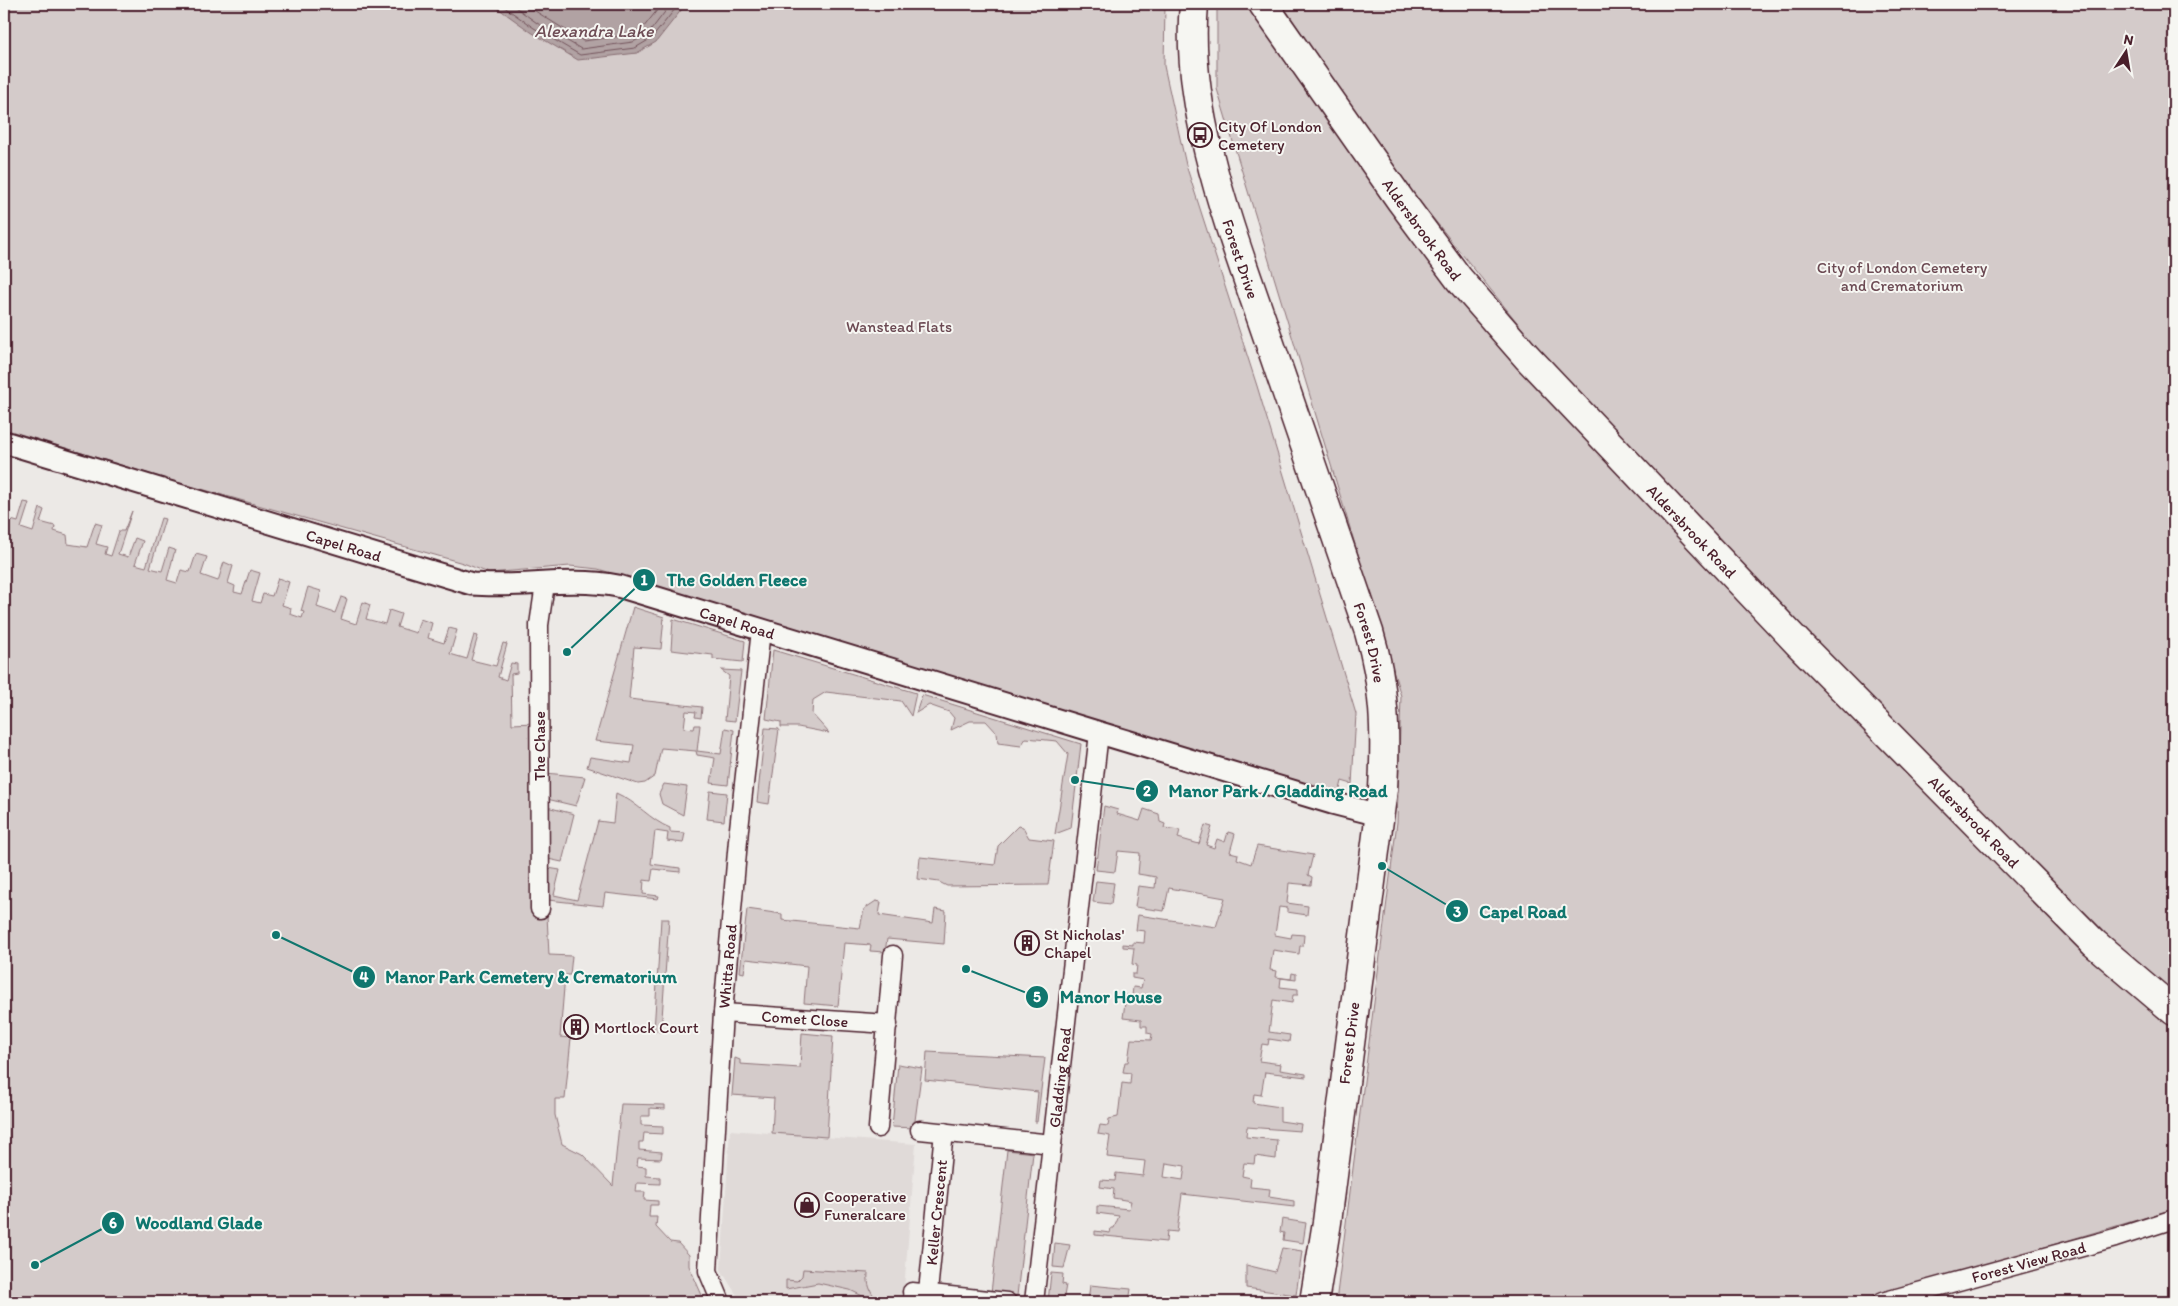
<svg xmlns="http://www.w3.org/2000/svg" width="2178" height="1306" font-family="Itim,sans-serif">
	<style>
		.built { fill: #e0dad8 }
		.green { fill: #d4cbca; stroke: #8f757a; fill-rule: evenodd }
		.water { fill: #b1a2a3; stroke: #886e73 }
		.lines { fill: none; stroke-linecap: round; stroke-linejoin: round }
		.shore { stroke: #73535b; stroke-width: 1 }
		.minor-casing { stroke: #4a1f2b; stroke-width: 21 }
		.tertiary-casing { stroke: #4a1f2b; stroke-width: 25 }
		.primary-casing { stroke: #4a1f2b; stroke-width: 31 }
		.minor { stroke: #f6f6f2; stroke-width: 18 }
		.tertiary { stroke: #f6f6f2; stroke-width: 21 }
		.primary { stroke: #f6f6f2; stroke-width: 28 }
		.labels { text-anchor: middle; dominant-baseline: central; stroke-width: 4; stroke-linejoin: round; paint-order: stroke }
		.poi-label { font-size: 16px; fill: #4a1f2b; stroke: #f6f6f2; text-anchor: start }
		.street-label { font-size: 16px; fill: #4a1f2b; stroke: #f6f6f2 }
		.park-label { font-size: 16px; fill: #6c4a53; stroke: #f6f6f2 }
		.water-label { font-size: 18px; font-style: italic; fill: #6e4d55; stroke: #f6f6f2 }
		.leader { fill: none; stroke: #0f766e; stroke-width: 2 }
		.callout-dot { fill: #0f766e; stroke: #f6f6f2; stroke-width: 2 }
		.mark-label { font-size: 15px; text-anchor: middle; font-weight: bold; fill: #fff }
		.callout-label { font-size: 18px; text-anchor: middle; font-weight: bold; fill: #0f766e; stroke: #f6f6f2; stroke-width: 4; stroke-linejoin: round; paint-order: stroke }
	</style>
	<rect width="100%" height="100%" fill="#ece9e6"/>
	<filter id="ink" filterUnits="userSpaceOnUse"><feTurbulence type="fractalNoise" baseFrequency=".02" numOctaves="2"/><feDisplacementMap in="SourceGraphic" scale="10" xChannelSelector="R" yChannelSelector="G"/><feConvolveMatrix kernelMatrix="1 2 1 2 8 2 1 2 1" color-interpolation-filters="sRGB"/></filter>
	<g filter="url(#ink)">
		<path class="built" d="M730,1130L916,1144L903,1302H741L721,1270Z"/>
		<g class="green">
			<path d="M4,4H1165L1164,66L1186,165L1257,386L1356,714L1352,784L1342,781L1339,794L598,569L570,566L489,573L463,563L166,479L4,429Z"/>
			<path d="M1217,4H1257L1439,266L2084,946L2174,1025V1209L1859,1302H1336L1397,822L1401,696L1217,89Z"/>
			<path d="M1282,4H2174V1000L2038,875L1554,368L1390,165Z"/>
			<path d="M24,502L29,503L21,528L33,532L40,508L44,510L40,522L55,526L54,531L67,535L68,544L87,547L95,523L102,525L96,544L107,547L105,554L111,556L119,531H124L132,511L118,554L128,557L135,538L143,541L135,564L146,567L161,518L165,519L150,568L162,571L169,548L175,550L167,580L177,583L181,570L190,572L196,554L207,557L201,575L218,581L224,562L233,566L228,583L235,586L234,592L242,594L250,570L260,573L252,601L260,603L263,594L272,596L278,578L289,582L282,605L291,608L290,614L302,618L304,612L301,611L308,587L321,591L317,607L335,613L341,597L347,599L341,619L356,624L363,602L370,605L366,619L385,624L389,610L401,614L397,627L416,633L420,619L432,623L428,638L444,643L449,628L457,630L450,654L467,659L474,635L478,636L471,660L496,666L503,643L507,644L498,677L506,680L511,663L517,664V673L511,674L512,724L534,723L532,913L547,915L549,955L572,956L570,975H565L560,1037L571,1038L565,1099H555V1115L562,1144L582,1154L613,1186L621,1104L665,1105V1109L650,1108V1116H641V1125L663,1126V1134L644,1133L643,1142H639V1150L662,1152L661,1159L638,1158L637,1166L646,1167V1176L660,1177V1184L637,1183L636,1192H645L644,1200L658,1201V1205H650L649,1217H657L656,1227L670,1242L678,1243L689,1255V1266L705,1302H4V518L18,522Z"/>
			<path d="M633,607L664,617L661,649L634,647L629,699L702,707L701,718L695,717L696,712L686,711L684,728L694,729L695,725H700L697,751L721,754L725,728L734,730L728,785L711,783L715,758L697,755L696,751L661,748L655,776L645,783L638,784L587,767L590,757L631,763L634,745L595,741Z"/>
			<path d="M673,619L745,641L743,662L713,659V655L671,650Z"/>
			<path d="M773,650L916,693L911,716L901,701L826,692L813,700L812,714L829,733L798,727H781V722L766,719Z"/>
			<path d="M721,670L741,671L735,721L725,720L729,676Z"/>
			<path d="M922,695L1081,744L1071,828L1055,834L1068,754L1057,741L1026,738L1021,746L998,743L997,733L986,721H970L951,730L954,718L949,712L929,705L916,713Z"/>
			<path d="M765,728L779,729L769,804L757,802Z"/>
			<path d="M546,773L585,777L576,806L547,799Z"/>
			<path d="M664,784L687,787L683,815L662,804L659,794Z"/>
			<path d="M710,791L727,793L724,821L707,819Z"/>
			<path d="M616,793C637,802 650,820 670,828V832L685,833L683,843L667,841L668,833L655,831L651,864L680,868V872L653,869L651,881L644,880L643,894L659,896L658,899L605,893L603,906L548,900V868L560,870L554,895L577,900L598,821L613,823Z"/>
			<path d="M1104,806L1118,810L1117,814L1140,821L1144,809L1159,814L1160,822L1165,824L1164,828L1180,830L1178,838L1199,844L1205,825L1212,827L1206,845L1214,848L1217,839L1225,842L1228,832L1235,834L1230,852L1238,854L1237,859L1251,864L1257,846L1313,855L1308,875L1312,877L1311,885L1289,883L1287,903L1308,906L1307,915L1287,912V908L1279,907L1275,935L1291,938L1292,934L1304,935L1303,946H1300L1299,954L1273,950L1270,970L1277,971L1276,977L1291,979L1292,973L1296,974V980L1281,978L1280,987L1298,989V995H1293L1292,1003L1273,1000L1269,1032L1290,1035L1289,1042L1269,1039L1268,1045L1262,1044L1259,1061L1281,1064L1280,1070L1306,1074V1077L1265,1072L1261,1095L1254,1094L1253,1103L1280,1107V1121L1301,1124L1300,1131L1247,1127L1246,1137L1277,1140L1276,1159L1255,1156L1254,1164L1244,1163L1242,1176L1251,1178L1250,1187L1270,1189L1269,1197L1294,1201V1207L1182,1194L1177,1232L1167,1231L1166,1242L1095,1235V1231L1110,1233L1111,1228H1114L1119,1216L1097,1213V1206L1129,1209L1131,1201L1113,1198L1114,1189L1100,1187L1101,1180L1115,1181L1116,1173L1143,1176L1145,1161L1107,1157L1110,1136L1098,1134L1100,1125L1108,1126L1109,1119L1118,1117L1122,1083L1130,1084L1131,1073L1123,1072L1125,1062H1128L1131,1039L1151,1040L1152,1034L1147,1033V1026H1141V1020L1123,1018L1126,995L1132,996L1133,987L1141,988L1143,980L1132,978V974H1136L1137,965L1132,964L1134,948L1123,947V944L1133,945V942L1144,943L1145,931L1136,930L1138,915L1216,927L1225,898L1169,888L1164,911L1135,907L1138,886L1155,888L1156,877L1138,874L1140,853L1118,851L1115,872L1096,870ZM1166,1163L1185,1166L1183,1180L1164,1177Z"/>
			<path d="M547,807L574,814L562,862L548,859Z"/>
			<path d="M1018,826L1023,827L1029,838L1054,841L1048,885L947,886L939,882L918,879L920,857L995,865L998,846Z"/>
			<path d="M1096,881L1114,883L1111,904L1093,902Z"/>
			<path d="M876,901L881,902L879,915L933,923L935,909L946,911L944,944L887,939L885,952L870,951L871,945L844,943L838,1006L804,1003L807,966L746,959L744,973L740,972L747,909L782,914V920L860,928L864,909Z"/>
			<path d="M661,919H669L661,1032L654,1031Z"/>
			<path d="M802,1033L833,1036L827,1137L772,1133L774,1098L732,1095L735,1058L740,1060V1064L800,1068Z"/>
			<path d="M927,1052L1045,1058L1037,1122H1035L1038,1092L925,1080Z"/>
			<path d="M898,1064L922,1068L914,1128L892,1127Z"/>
			<path d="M1007,1150L1033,1153L1017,1296L991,1293Z"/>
			<path d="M1282,1219L1306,1223L1303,1243L1283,1240L1284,1233L1280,1232Z"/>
			<path d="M1055,1243L1070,1245L1064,1268L1053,1267Z"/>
			<path d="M1282,1248L1302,1251L1296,1295L1246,1288V1265L1275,1272Z"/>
			<path d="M803,1269L868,1273C867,1284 870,1291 876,1299L875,1302L850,1290L818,1283L786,1289V1280L797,1281L802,1276Z"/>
			<path d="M1051,1273L1063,1274L1062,1284L1066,1285L1063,1302H1048Z"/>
			<path d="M1090,1285L1131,1289L1129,1302H1088Z"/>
			<path d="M1175,1295L1217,1299L1216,1302H1174Z"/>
		</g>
		<path class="water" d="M492,4H686L656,42L637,53L578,60L531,32Z"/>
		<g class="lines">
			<g class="shore">
				<path d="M500,4L534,28L580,55L635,48L652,38L679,4"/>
				<path d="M511,4L537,23L581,49L633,42L648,34L671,4"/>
				<path d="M524,4L583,41L630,35L643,28L662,4"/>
			</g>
			<defs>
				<g id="minor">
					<path d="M540,909L539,625L545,584"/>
					<path id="s1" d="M723,1013L888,1024"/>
					<path d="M878,1128L893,955"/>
					<path d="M920,1130L1052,1144"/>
					<path d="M912,1292L1007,1302"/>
					<path id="s2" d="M928,1292L944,1132"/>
					<path id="s3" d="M721,1302L708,1271L716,1128L723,1013L739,829L761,630"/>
					<path id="s4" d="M1034,1302L1099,733"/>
					<path id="s5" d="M1882,1302L2115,1238L2174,1219"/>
				</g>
				<g id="tertiary">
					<path id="s6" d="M4,442L472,584C521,588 569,577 618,586L1110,736L1332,803L1379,815"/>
				</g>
				<g id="primary">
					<path id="s7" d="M1194,4C1184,114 1233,235 1268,338C1302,436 1335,534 1369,632C1385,686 1386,733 1383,789L1327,1222L1314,1302"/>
					<path id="s8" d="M1263,4L1401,201L1459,279L1527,357L1798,643L2094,943L2174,1011"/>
				</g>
			</defs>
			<use href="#minor" class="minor-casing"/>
			<use href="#tertiary" class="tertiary-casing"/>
			<use href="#primary" class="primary-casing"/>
			<use href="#minor" class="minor"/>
			<use href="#tertiary" class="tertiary"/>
			<use href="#primary" class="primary"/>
		</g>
	</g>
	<defs>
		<symbol id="bus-ring" viewBox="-11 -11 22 22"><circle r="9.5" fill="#f6f6f2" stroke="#4a1f2b" stroke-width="1.5"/><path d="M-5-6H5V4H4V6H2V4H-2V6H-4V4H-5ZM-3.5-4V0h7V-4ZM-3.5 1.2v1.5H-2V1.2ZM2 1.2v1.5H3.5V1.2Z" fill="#4a1f2b"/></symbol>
		<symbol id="building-ring" viewBox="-11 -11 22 22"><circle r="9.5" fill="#f6f6f2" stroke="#4a1f2b" stroke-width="1.5"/><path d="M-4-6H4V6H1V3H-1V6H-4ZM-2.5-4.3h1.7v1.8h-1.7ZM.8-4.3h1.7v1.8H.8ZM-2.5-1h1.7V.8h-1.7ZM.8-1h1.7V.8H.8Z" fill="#4a1f2b"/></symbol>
		<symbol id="shop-ring" viewBox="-11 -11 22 22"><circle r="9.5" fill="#f6f6f2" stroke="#4a1f2b" stroke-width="1.5"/><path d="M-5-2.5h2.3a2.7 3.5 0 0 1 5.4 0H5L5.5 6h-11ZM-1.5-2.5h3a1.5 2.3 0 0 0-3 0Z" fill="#4a1f2b"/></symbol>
	</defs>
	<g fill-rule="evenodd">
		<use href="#bus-ring" x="1186" y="121" width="28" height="28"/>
		<use href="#building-ring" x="1013" y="929" width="28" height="28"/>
		<use href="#building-ring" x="562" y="1013" width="28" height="28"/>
		<use href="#shop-ring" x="793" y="1191" width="28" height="28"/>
	</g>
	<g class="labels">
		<g class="poi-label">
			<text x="1218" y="126">City Of London<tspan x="1218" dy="18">Cemetery</tspan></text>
			<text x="1044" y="934">St Nicholas'<tspan x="1044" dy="18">Chapel</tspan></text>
			<text x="594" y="1027">Mortlock Court</text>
			<text x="824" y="1196">Cooperative<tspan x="824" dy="18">Funeralcare</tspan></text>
		</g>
		<g class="street-label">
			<text stroke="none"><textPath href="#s8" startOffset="276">Aldersbrook Road</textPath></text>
			<text stroke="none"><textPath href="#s7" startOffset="261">Forest Drive</textPath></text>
			<text stroke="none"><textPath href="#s8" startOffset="681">Aldersbrook Road</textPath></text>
			<text stroke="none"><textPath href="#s6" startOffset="355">Capel Road</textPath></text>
			<text stroke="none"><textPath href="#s6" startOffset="760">Capel Road</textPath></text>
			<text stroke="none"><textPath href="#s7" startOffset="666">Forest Drive</textPath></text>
			<text transform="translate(539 746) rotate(-90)">The Chase</text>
			<text stroke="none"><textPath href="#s8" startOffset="1086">Aldersbrook Road</textPath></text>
			<text stroke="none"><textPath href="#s3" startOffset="339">Whitta Road</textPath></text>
			<text stroke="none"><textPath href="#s1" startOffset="82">Comet Close</textPath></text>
			<text transform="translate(1349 1043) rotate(-83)">Forest Drive</text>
			<text stroke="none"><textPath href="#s4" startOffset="226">Gladding Road</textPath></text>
			<text stroke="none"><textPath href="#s2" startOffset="80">Keller Crescent</textPath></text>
			<text stroke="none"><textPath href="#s5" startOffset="152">Forest View Road</textPath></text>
		</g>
		<g class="park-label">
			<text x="1902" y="267">City of London Cemetery<tspan x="1902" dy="18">and Crematorium</tspan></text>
			<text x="899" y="326">Wanstead Flats</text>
		</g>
		<g class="water-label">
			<text x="594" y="31">Alexandra Lake</text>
		</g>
	</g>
	<path class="leader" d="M567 652L644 580M1075 780L1147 791M1382 866L1457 911M276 935L364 977M966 969L1037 997M35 1265L113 1223"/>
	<g class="callout-dot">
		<circle cx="567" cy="652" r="5"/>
		<circle cx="1075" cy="780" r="5"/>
		<circle cx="1382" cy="866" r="5"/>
		<circle cx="276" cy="935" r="5"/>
		<circle cx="966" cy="969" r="5"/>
		<circle cx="35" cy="1265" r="5"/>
		<circle cx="644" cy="580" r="12"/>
		<circle cx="1147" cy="791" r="12"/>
		<circle cx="1457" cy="911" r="12"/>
		<circle cx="364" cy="977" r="12"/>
		<circle cx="1037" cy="997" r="12"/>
		<circle cx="113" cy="1223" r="12"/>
	</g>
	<g class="mark-label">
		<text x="644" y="585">1</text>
		<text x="1147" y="796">2</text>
		<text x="1457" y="917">3</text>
		<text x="364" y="982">4</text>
		<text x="1037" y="1002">5</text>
		<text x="113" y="1228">6</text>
	</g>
	<g class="callout-label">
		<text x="737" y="586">The Golden Fleece</text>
		<text x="1278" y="797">Manor Park / Gladding Road</text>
		<text x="1523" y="918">Capel Road</text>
		<text x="531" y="983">Manor Park Cemetery &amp; Crematorium</text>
		<text x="1111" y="1003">Manor House</text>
		<text x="199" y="1229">Woodland Glade</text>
	</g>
	<rect width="2178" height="1306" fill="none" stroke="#f6f6f2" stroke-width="20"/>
	<rect x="10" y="10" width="2158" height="1286" fill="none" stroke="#4a1f2b" stroke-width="2" filter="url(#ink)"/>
	<g transform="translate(2126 52) rotate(12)" stroke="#f6f6f2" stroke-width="4" paint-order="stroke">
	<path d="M0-4L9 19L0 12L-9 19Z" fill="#4a1f2b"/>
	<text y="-8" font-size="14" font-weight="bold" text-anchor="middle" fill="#4a1f2b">N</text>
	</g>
</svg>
